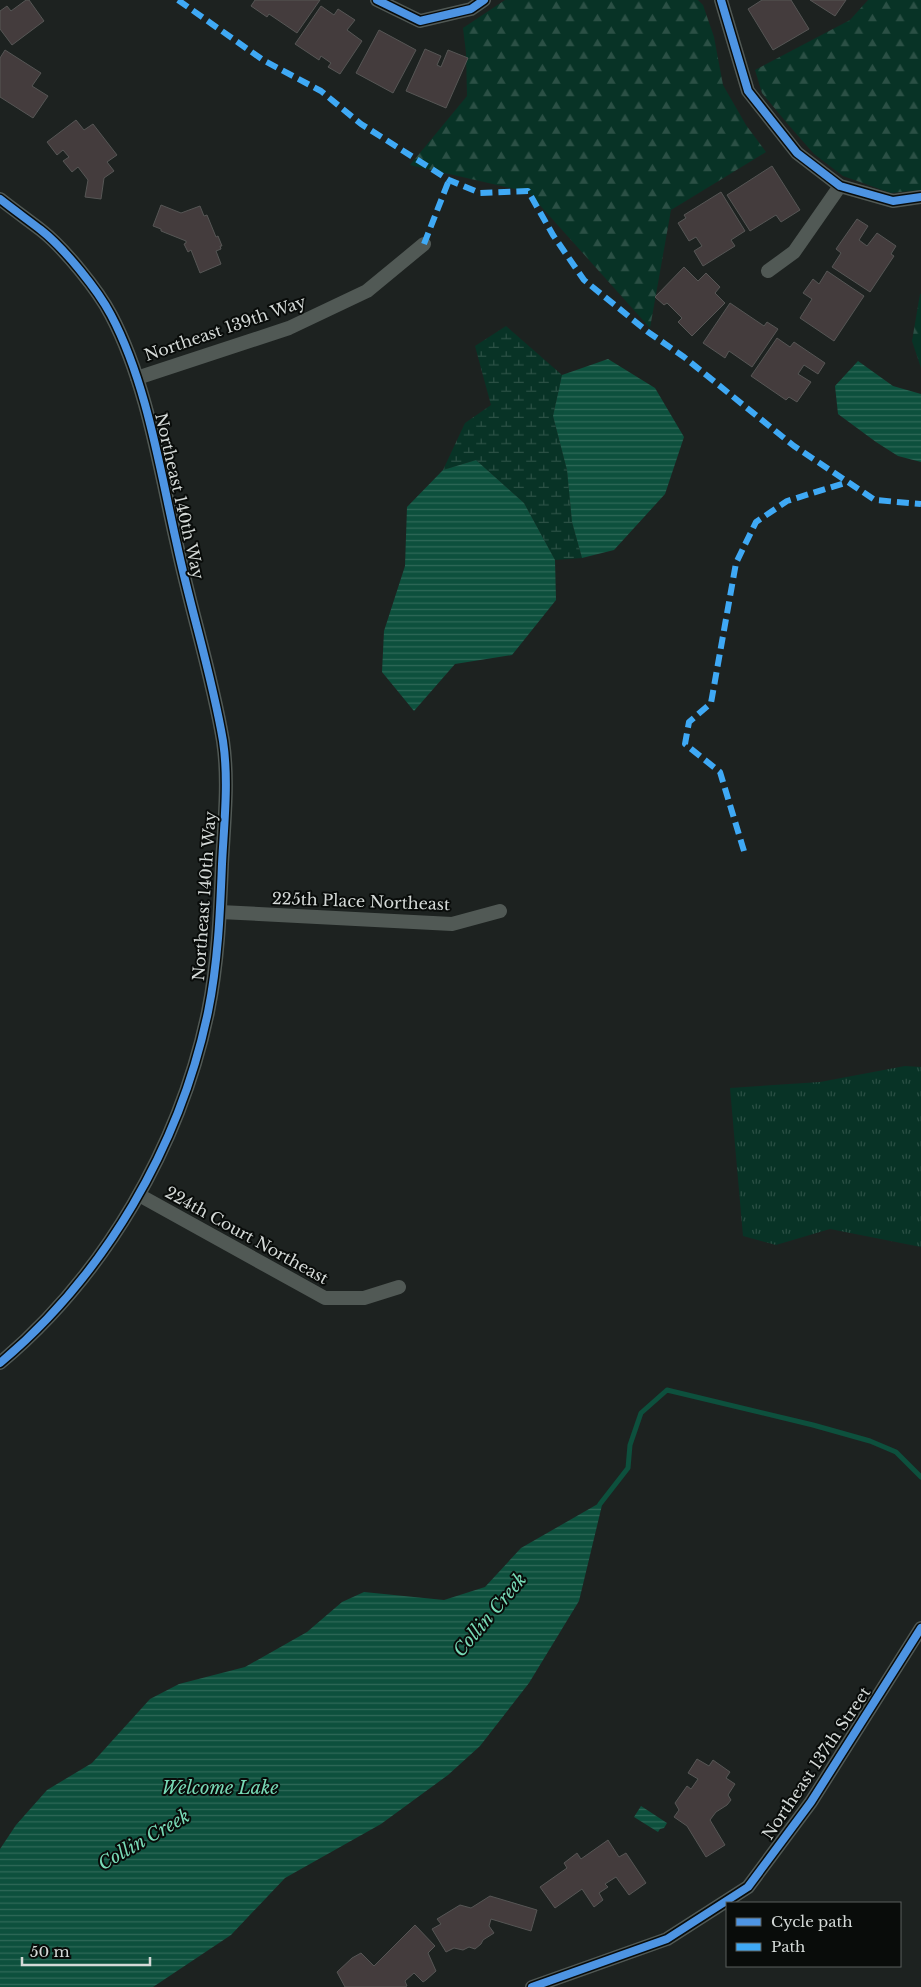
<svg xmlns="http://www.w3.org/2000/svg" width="921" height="1987" font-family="'Libre Baskerville',serif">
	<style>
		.grass { fill: url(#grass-tufts) }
		.forest { fill: url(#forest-firs) }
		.wetland { fill: url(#wetland-marsh) }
		.water { fill: url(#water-rules) }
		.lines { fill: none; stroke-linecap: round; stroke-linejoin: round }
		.stream { stroke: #0d503d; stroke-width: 5 }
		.building { fill: #443c3d; stroke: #565655 }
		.street { stroke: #515955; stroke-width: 14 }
		.quiet { stroke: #3fa9f5; stroke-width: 6; stroke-dasharray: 12 6; stroke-linecap: butt }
		.cycleway-casing { stroke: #090c0a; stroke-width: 11 }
		.cycleway { stroke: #4d94e3; stroke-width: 8 }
		.labels { text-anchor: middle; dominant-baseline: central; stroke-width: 4; stroke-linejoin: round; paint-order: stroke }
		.street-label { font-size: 16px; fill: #d4d9d7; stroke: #090c0a }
		.water-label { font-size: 18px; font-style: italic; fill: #78dab6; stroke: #090c0a }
	</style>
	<defs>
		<pattern id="grass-tufts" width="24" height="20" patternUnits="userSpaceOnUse" patternTransform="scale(1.25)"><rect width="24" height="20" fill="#083326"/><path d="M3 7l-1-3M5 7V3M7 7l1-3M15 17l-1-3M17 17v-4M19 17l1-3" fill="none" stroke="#2b5045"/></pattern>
		<pattern id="forest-firs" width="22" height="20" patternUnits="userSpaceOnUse" patternTransform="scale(1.25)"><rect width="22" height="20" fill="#083326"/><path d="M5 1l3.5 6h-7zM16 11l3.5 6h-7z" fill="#2b5045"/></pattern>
		<pattern id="wetland-marsh" width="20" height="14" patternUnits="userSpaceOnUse" patternTransform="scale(1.25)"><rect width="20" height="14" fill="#083326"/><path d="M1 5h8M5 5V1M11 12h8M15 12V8" fill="none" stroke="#2b5045"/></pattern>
		<pattern id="water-rules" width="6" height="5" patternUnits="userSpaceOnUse" patternTransform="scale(1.25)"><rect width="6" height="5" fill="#0d503d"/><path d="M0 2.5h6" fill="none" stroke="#2f6958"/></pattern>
	</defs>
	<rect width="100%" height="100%" fill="#1d2220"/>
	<path class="grass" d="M905,1066L921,1067V1247L830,1229L776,1245L743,1236L730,1088L820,1082Z"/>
	<g class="forest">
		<path d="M505,0H698L703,5L714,37L723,85L746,125L766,152L671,210L650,328L528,192L410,165L467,96L466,53L463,28Z"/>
		<path d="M868,0H921V190L891,193L843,176L814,154L786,122L762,93L755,70L850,20Z"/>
		<path d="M920,294H921V368L912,341Z"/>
	</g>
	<path class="wetland" d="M506,326L562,375L553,416L567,470L572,522L582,558L555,560L524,503L476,460L443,470L465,423L491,405L475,346Z"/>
	<g class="water">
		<path d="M608,359L655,388L684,437L665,494L614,550L582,558L572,522L567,470L553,416L562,375Z"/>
		<path d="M858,361L893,386L921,394V462L898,456L876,442L838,414L835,386Z"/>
		<path d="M476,460L524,503L555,560L556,600L512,655L455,664L414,711L382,672L384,631L405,566L407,507L443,470Z"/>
		<path d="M603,1501L579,1601L529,1683L480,1746L448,1775L381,1824L285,1878L231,1935L153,1987H0V1849L16,1825L47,1790L92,1763L150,1699L179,1684L245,1667L307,1632L342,1602L364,1592L444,1600L485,1587L521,1548Z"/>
		<path d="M641,1806L667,1823L664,1828L660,1829L658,1832L634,1817Z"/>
	</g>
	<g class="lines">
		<path class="stream" d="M600,1504L628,1468L630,1445L641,1413L667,1390L813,1425L870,1441L896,1452L921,1477"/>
	</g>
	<g class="building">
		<path d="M26,0H29L44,21L12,45L0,29V11L7,6L11,11Z"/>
		<path d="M255,0H320L297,33L269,14L267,17L251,6Z"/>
		<path d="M762,0H791L809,29L773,50L748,9Z"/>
		<path d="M810,0H846L835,16Z"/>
		<path d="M321,6L334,15L338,9L355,20L347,30L362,41L340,74L328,67L331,63L321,56L319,60L295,44Z"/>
		<path d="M379,30L416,50L393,93L356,73Z"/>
		<path d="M425,49L441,56L437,65L441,67L448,50L468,58L446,108L406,91Z"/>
		<path d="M5,50L41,73L32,86L48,96L33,118L0,97V58Z"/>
		<path d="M76,120L84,130L93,124L117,155L107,162L114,171L104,178L101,199L85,197L88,180L78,167L72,172L63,161L69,157L63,150L57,155L47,142Z"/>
		<path d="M772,166L800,210L781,222L776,215L750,231L727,195Z"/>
		<path d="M721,192L745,231L731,240L735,246L703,266L694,251L702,246L696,237L689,241L678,223L686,218L684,215Z"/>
		<path d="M161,205L181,213L200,206L204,216L207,215L216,237L218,236L222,246H220L221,249L216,251L221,264L200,273L191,250L188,252L184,244L186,243V241L161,231V229L153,226Z"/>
		<path d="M857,219L868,226L859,240L867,246L877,233L896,246L891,254L894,256L870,292L832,267L841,253L836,249Z"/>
		<path d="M684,267L698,281L706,273L720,287L715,293L725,303L692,336L678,322L682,318L667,303L664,305L655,297Z"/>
		<path d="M827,271L864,296L834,341L800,318L812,299L803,293L813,279L819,284Z"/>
		<path d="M730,303L764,326L767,322L778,329L752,367L729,351L725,358L703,343Z"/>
		<path d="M777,338L790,347L794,342L825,363L818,374L804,365L798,374L811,382L797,402L789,397L786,400L751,376Z"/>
		<path d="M697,1759L709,1766L713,1760L730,1772L726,1778L735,1784L728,1795L731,1800L727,1805L716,1812L710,1820L725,1845L706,1857L687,1826L674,1817L679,1810L675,1803L687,1786L691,1789L698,1779L688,1773Z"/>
		<path d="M608,1840L619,1857L626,1853L646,1883L629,1895L616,1877L605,1884L608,1887L599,1893L603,1900L594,1907L582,1889L555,1908L540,1887L567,1868L564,1863L577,1853L581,1859Z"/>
		<path d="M490,1896L537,1910L531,1931L491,1919L489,1926L494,1933L483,1940L481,1944L475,1949L469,1947L463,1950L454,1948L446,1952L432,1929L441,1924L437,1919L460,1905L471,1908Z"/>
		<path d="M415,1925L435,1946L428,1953L436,1971L426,1980L423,1982L414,1973L405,1981L407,1986L405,1987H345L337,1972L352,1958L361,1953L374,1966Z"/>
	</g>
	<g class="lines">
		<g class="street">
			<path d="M377,0L420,21L471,9L484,0"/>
			<path d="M721,0L748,91L797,153L840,186L893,201L921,197"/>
			<path d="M0,199C14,210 28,220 41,230C64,248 98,290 111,315C147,383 160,471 177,545C191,611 212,675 223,741C229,781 224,824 222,864C220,914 218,963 208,1012C180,1146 105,1275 0,1363"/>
			<path d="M768,271L794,252L840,186"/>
			<path d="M137,378L289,328L367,291L424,244"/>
			<path d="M220,912L452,924L500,911"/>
			<path d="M139,1195L325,1298H364L399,1287"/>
			<path d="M532,1987L667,1939L748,1887L811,1802L921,1628"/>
		</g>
		<g class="quiet">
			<path d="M178,0L263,60L321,91L361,124L449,180L480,193L528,191L553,235L584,280L648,332L684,357L794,446L875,500L921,504"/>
			<path d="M424,244L449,180"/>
			<path d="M744,851L720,772L685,744L689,722L711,703L736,563L756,522L787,501L848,482"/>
		</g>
		<defs>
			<g id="cycleway">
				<path d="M377,0L420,21L471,9L484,0"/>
				<path d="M721,0L748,91L797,153L840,186L893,201L921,197"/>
				<path d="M0,199C14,210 28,220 41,230C64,248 98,290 111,315C147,383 160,471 177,545C191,611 212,675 223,741C229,781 224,824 222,864C220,914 218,963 208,1012C180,1146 105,1275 0,1363"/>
				<path d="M532,1987L667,1939L748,1887L811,1802L921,1628"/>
			</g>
		</defs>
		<use href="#cycleway" class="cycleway-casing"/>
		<use href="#cycleway" class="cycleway"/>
	</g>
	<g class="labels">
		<g class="street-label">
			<text transform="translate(225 328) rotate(-19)">Northeast 139th Way</text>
			<text transform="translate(180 496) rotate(77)">Northeast 140th Way</text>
			<text transform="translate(204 896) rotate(-86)">Northeast 140th Way</text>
			<text transform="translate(361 901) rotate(2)">225th Place Northeast</text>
			<text transform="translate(247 1235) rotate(29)">224th Court Northeast</text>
			<text transform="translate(816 1763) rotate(-56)">Northeast 137th Street</text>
		</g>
		<g class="water-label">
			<text transform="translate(490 1615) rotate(-50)">Collin Creek</text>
			<text x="220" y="1788">Welcome Lake</text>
			<text transform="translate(144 1840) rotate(-30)">Collin Creek</text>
		</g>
	</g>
	<rect x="726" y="1902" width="175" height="65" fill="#090c0a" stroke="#5a5e5c"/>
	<rect x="736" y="1918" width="25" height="8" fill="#4d94e3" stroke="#5a5e5c"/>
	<text x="771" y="1927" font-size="15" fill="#d4d9d7">Cycle path</text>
	<rect x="736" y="1943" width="25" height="8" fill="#3fa9f5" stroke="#5a5e5c"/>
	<text x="771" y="1952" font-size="15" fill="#d4d9d7">Path</text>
	<path d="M22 1957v8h128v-8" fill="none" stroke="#d4d9d7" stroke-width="2.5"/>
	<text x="30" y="1957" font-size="15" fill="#d4d9d7" stroke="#090c0a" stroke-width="4" paint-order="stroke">50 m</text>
</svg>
